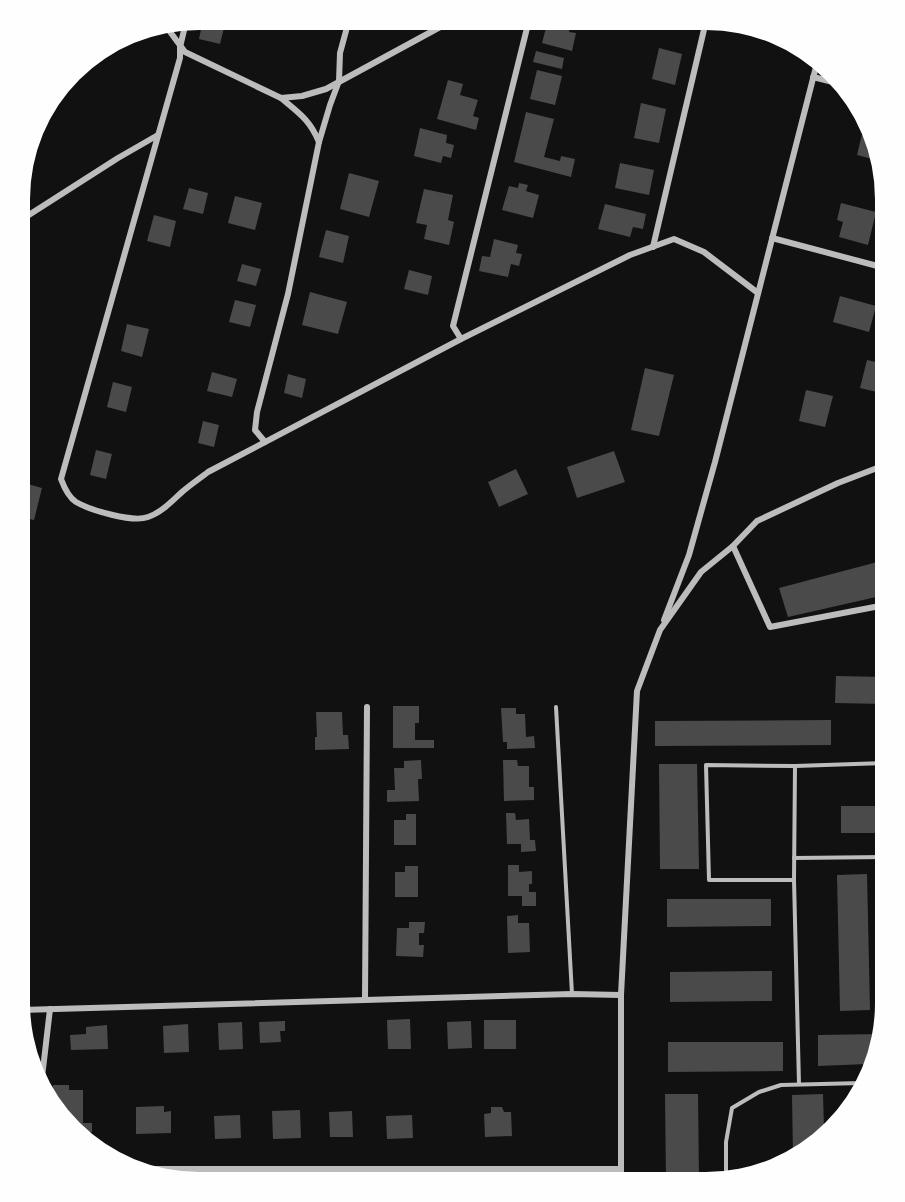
<svg xmlns="http://www.w3.org/2000/svg" width="905" height="1202" font-family="'Noto Sans',sans-serif">
	<style>
		.building { fill: #4a4a4a }
		.lines { fill: none; stroke-linecap: round; stroke-linejoin: round }
		.service { stroke: #bcbcbc; stroke-width: 4 }
		.minor { stroke: #bcbcbc; stroke-width: 6 }
	</style>
	<rect width="100%" height="100%" fill="#111"/>
	<g class="building">
		<path d="M203,20H226L220,44L199,39Z"/>
		<path d="M557,21L571,22L569,32L576,33L572,51L542,43L547,24L555,26Z"/>
		<path d="M663,21H688L687,29L662,23Z"/>
		<path d="M659,48L682,54L675,85L652,79Z"/>
		<path d="M536,51L564,58L562,69L533,62Z"/>
		<path d="M537,70L562,76L555,105L530,99Z"/>
		<path d="M448,80L463,84L460,95L478,100L473,116L479,118L476,130L437,119Z"/>
		<path d="M641,103L666,109L659,143L634,138Z"/>
		<path d="M526,112L554,119L544,157L560,161L561,156L575,159L571,177L514,162Z"/>
		<path d="M864,126L869,128L876,160L857,155Z"/>
		<path d="M420,128L447,135L446,143L454,145L451,158L443,156L441,163L414,156Z"/>
		<path d="M620,163L654,170L649,195L615,188Z"/>
		<path d="M349,173L379,181L369,217L340,209Z"/>
		<path d="M519,183L528,185L526,191L539,195L533,218L502,210L509,186L518,188Z"/>
		<path d="M189,188L208,193L203,214L183,209Z"/>
		<path d="M424,189L453,195L448,220L454,222L449,245L424,239L427,225L416,223Z"/>
		<path d="M235,196L262,203L255,230L228,223Z"/>
		<path d="M841,203L876,212L868,245L839,237L843,222L837,220Z"/>
		<path d="M605,204L646,214L643,229L633,227L630,237L598,229Z"/>
		<path d="M154,215L176,221L170,247L147,241Z"/>
		<path d="M326,230L349,236L343,263L319,257Z"/>
		<path d="M494,239L518,245L516,253L522,254L519,266L511,264L508,277L479,271L482,256L490,257Z"/>
		<path d="M242,264L261,269L256,286L237,281Z"/>
		<path d="M409,270L432,276L428,295L404,289Z"/>
		<path d="M310,292L347,302L338,334L302,325Z"/>
		<path d="M840,296L876,306L869,332L833,322Z"/>
		<path d="M235,300L256,305L250,327L229,322Z"/>
		<path d="M127,324L149,329L142,357L121,351Z"/>
		<path d="M867,360L885,364V394L860,388Z"/>
		<path d="M645,368L674,375L659,436L631,430Z"/>
		<path d="M212,372L237,379L232,397L207,391Z"/>
		<path d="M288,374L306,379L302,398L284,393Z"/>
		<path d="M113,382L132,387L126,412L107,407Z"/>
		<path d="M806,390L833,396L825,427L799,421Z"/>
		<path d="M203,421L219,425L214,447L198,443Z"/>
		<path d="M96,450L112,454L106,479L90,475Z"/>
		<path d="M614,451L625,482L577,498L567,467Z"/>
		<path d="M516,469L528,494L499,507L488,482Z"/>
		<path d="M24,483L42,488L34,520L20,517V496Z"/>
		<path d="M885,560V595L788,617L779,588Z"/>
		<path d="M836,676L885,677V704L835,703Z"/>
		<path d="M393,706H419V723H415V740H434V748H393Z"/>
		<path d="M501,708H516V714H525L526,737L534,736L535,748L507,749V742H503Z"/>
		<path d="M316,712H342L343,735H348L349,749L315,750V737H317Z"/>
		<path d="M831,720V745L655,746V721Z"/>
		<path d="M421,760L422,779H418L419,801L387,802V790H395L394,768H404V761Z"/>
		<path d="M503,760H517L518,766H529V787H534V800L504,801Z"/>
		<path d="M659,764H697L699,869H660Z"/>
		<rect x="841" y="806" width="44" height="27"/>
		<path d="M506,813H515L516,820L529,819L530,840H535L536,851L521,852V844H507Z"/>
		<path d="M406,814H416V845H394V820H406Z"/>
		<path d="M508,865H519V872L532,871V884H529V892H536V906H522V896H508Z"/>
		<path d="M405,866H418V897H395V872H405Z"/>
		<path d="M867,874L870,1010L840,1011L837,875Z"/>
		<path d="M667,899H771V926L667,927Z"/>
		<path d="M518,915V923H529L530,952L508,953L507,916Z"/>
		<path d="M409,922H425L424,933H419V945H424L423,957L396,956L397,928H409Z"/>
		<path d="M772,971V1001L670,1002V972Z"/>
		<path d="M410,1019L411,1049H388L387,1020Z"/>
		<rect x="484" y="1020" width="32" height="29"/>
		<path d="M285,1021V1031H280L281,1042L260,1043L259,1022Z"/>
		<path d="M471,1021L472,1048L448,1049L447,1022Z"/>
		<path d="M242,1022L243,1049L219,1050L218,1023Z"/>
		<path d="M188,1024L189,1052L164,1053L163,1026Z"/>
		<path d="M107,1025L108,1049L71,1050L70,1035L86,1034V1027Z"/>
		<path d="M879,1034L868,1064L818,1066V1035Z"/>
		<path d="M668,1042H783V1071L668,1072Z"/>
		<path d="M53,1085H69V1090H83V1123H92V1132H81L53,1100Z"/>
		<path d="M665,1094H698L699,1182H666Z"/>
		<path d="M823,1094L824,1130L793,1157L792,1095Z"/>
		<path d="M164,1106V1112L171,1111V1133L136,1134V1107Z"/>
		<path d="M491,1107H502L504,1112H511L512,1136L485,1137L484,1114L491,1113Z"/>
		<path d="M300,1110L301,1138L273,1139L272,1111Z"/>
		<path d="M352,1111L353,1137H330L329,1112Z"/>
		<path d="M240,1115L241,1138L215,1139L214,1116Z"/>
		<path d="M412,1115L413,1138L387,1139L386,1116Z"/>
	</g>
	<g class="lines">
		<g class="service">
			<path d="M556,707L572,994"/>
			<path d="M795,766L794,880L799,1084"/>
			<path d="M794,858L885,857"/>
			<path d="M794,880H709L706,765L795,766L885,763"/>
			<path d="M726,1178V1142L732,1108L759,1092L781,1085L862,1083"/>
		</g>
		<g class="minor">
			<path d="M186,22L180,47V58L61,479C64,487 68,497 76,502C90,510 133,523 148,517C161,513 172,501 182,492C190,485 199,479 208,472L461,339L630,255L674,239L704,252L758,293"/>
			<path d="M165,25L185,52L281,98L302,96L326,89L453,20"/>
			<path d="M813,77L837,83"/>
			<path d="M281,98C299,113 310,120 319,142"/>
			<path d="M21,220L118,158L158,135"/>
			<path d="M772,238L885,268"/>
			<path d="M653,247L706,21"/>
			<path d="M461,339L453,326L529,20"/>
			<path d="M265,442L255,430L257,412L288,294L319,142L330,105L339,81L340,53L349,20"/>
			<path d="M733,546L770,627L885,605"/>
			<path d="M664,620L689,555L715,462L818,59"/>
			<path d="M365,1000L367,707"/>
			<path d="M21,1010L572,994L621,995"/>
			<path d="M41,1086L50,1009"/>
			<path d="M145,1169H621"/>
			<path d="M621,1182V995L637,691L660,630L701,572L733,546L757,521L838,483L885,465"/>
		</g>
	</g>
	<path d="M0 0H905V1202H0ZM199 30H706A169 169 0 0 1 875 199V1003A169 169 0 0 1 706 1172H199A169 169 0 0 1 30 1003V199A169 169 0 0 1 199 30Z" fill="#fefefe" fill-rule="evenodd"/>
</svg>
